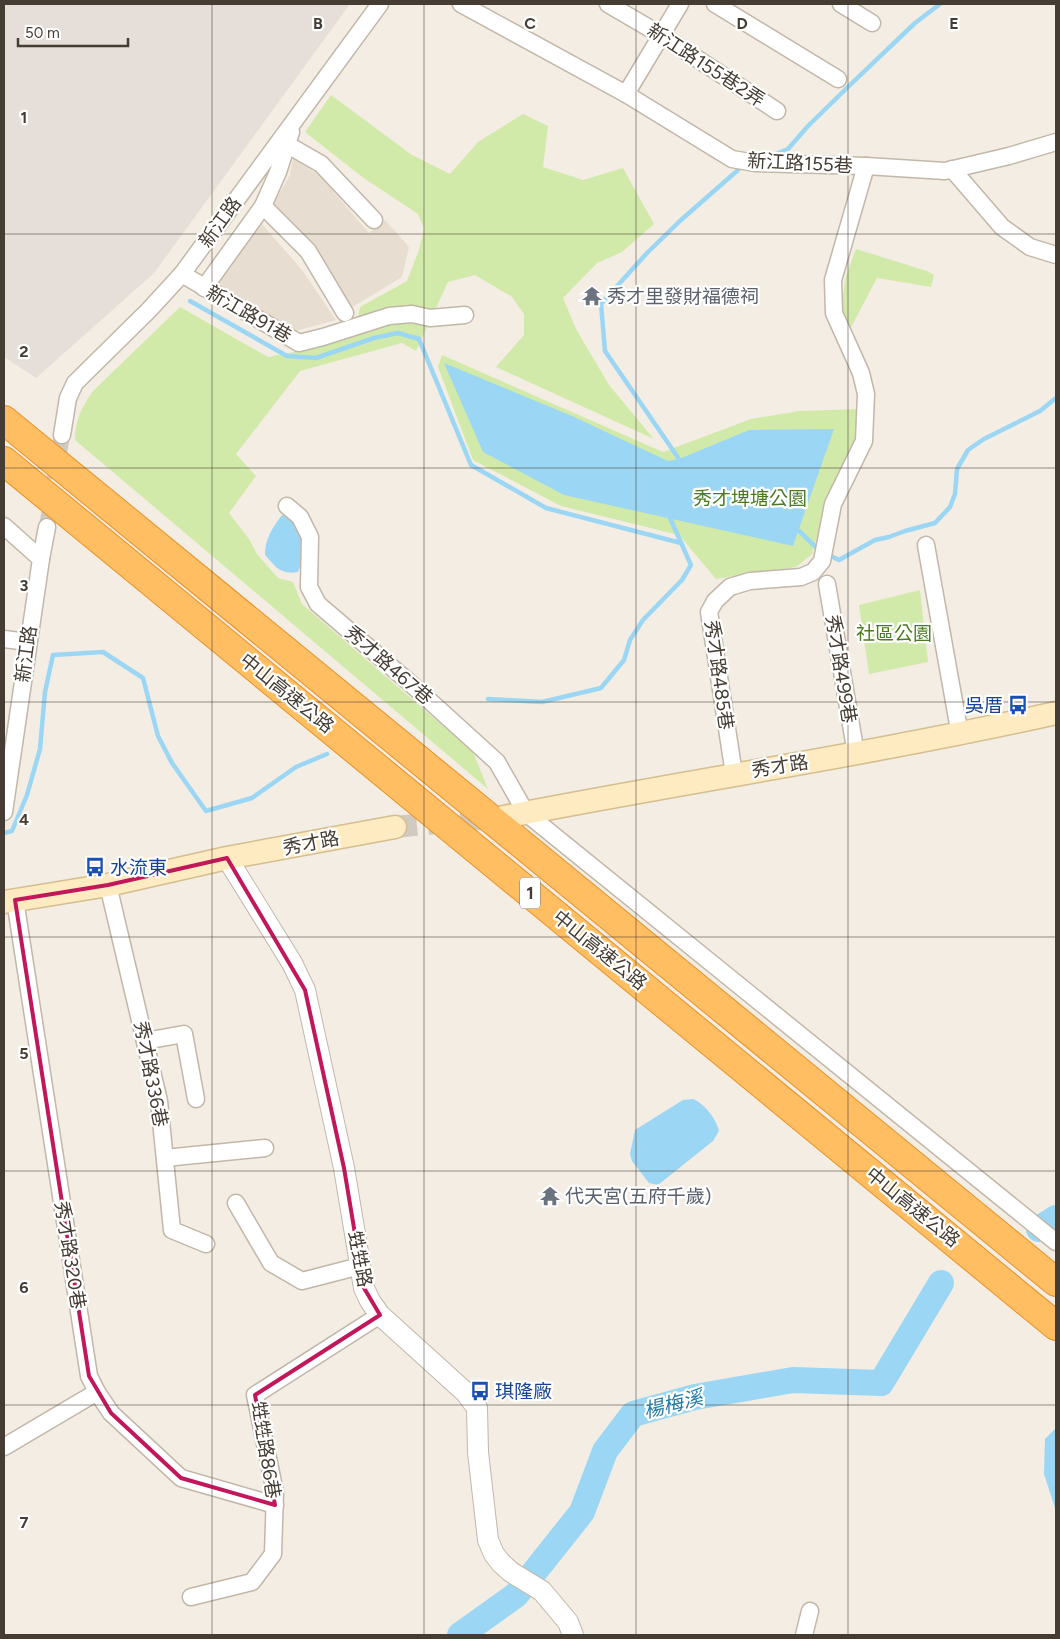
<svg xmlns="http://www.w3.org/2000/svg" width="1060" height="1639" font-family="Figtree,'Noto Sans TC',sans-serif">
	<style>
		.residential { fill: #e7ded1 }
		.industrial { fill: #e5ded9 }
		.green { fill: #d2eaa9 }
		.water { fill: #9bd7f4 }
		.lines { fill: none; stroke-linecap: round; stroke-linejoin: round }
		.stream { stroke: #9bd7f4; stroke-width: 4.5 }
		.river { stroke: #9bd7f4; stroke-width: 26 }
		.minor-tunnel { stroke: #d0cac0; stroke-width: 16; stroke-dasharray: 16 8; stroke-linecap: butt }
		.secondary-tunnel { stroke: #d0cac0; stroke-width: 22; stroke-dasharray: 22 11; stroke-linecap: butt }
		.minor-casing { stroke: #c2b7a8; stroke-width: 19 }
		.tertiary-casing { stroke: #c2b7a8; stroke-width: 22 }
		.secondary-casing { stroke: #d5be90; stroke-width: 25 }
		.motorway-casing { stroke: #e79229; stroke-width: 30 }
		.minor { stroke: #fff; stroke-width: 16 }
		.tertiary { stroke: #fff; stroke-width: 20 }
		.secondary { stroke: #ffebc1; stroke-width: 22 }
		.motorway { stroke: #ffbe62; stroke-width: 28 }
		.marked { fill: none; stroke: #c2185b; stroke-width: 4; stroke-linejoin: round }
		.grid { fill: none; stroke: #453d33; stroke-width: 1; stroke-opacity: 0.55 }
		.labels { text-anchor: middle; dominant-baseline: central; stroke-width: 4.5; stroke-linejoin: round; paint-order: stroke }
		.shield { fill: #fff; stroke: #7d7770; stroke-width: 1 }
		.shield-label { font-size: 18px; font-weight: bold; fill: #453d33 }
		.street-label { font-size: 19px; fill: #453d33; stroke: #fff }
		.worship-label { font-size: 19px; fill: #5b616d; stroke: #fff; text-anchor: start }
		.park-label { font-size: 19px; fill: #4b7a23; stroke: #fff }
		.transit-label { font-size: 19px; fill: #164399; stroke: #fff; text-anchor: start }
		.water-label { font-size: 20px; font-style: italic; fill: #247aa6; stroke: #fff }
		.grid-label { font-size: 16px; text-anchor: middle; font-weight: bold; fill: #453d33; stroke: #fff; stroke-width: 4.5; stroke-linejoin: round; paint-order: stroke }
	</style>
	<rect width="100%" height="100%" fill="#f3ede3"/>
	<g class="residential">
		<path d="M293,158L320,176L369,233L385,220L409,247L402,277L351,308L271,208L290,175Z"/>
		<path d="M260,222L302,270L336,320L285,334L212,291Z"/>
	</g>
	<path class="industrial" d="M4,4H350L154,273L36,378L4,357Z"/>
	<g class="green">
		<path d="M331,95L412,155L450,174L478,142L523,114L548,126L543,167L583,180L623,168L654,224L622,252L597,263L563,298L576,329L609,385L654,439L496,367L524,335V314L512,297L475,275L448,282L416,351L402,343L300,371L236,454L256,476L229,513L249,539L257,554L278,578L293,582L302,604L473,752L488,789L75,440C75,419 82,407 93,391L180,307L268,357L304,350L355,336L360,307L407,281L419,250L424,228L418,214L365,179L305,132Z"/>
		<path d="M856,249L927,271L934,275L931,287L877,278L850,329L841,309L846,276Z"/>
		<path d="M442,355L663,452L751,419L799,411L861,409L859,433L827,502L812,554L796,567L716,579L679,535L561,506L473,460L438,367Z"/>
		<path d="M920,590L928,662L869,674L859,605Z"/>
	</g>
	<g class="water">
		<path d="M444,363L572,416L668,461L679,459L749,430L834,429L793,546L564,495L483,452Z"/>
		<path d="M282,515L291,518L300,530L303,559L298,572C280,575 276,567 265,555C265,539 272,528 282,515Z"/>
		<path d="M693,1099C705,1104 716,1119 719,1131L713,1141L658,1185L649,1183L632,1161L630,1154L635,1130L683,1100Z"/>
		<path d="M1056,1428V1511L1044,1474L1045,1439Z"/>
	</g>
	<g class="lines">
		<g class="stream">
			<path d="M771,156L788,149L808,126L850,85L915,23L940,4"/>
			<path d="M190,301L287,356L316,358L374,338L398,333L419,339L471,465L546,508L681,543"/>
			<path d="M678,464L679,459L605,351L601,304L647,253L681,220L738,170"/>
			<path d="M793,529L799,531L820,551"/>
			<path d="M827,554L839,560L875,540L889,537L905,531L935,523L950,507L955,494L957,469L968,450L984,439L1040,411L1056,398"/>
			<path d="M488,699L542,702L601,688L624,660L630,640L643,620L682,580L691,565L670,518V514"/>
			<path d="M4,833L12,831L27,795L40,749L45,692L53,655L103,652L143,678L158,736L172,763L206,811L252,798L296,767L327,754"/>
		</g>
		<g class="river">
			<path d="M1039,1229L1056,1218"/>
			<path d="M460,1635L516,1595L582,1512L605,1451L633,1414L695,1397L793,1380L881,1383L941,1283"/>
		</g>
		<path class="minor-tunnel" d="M47,527L62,435"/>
		<path class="secondary-tunnel" d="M395,827L500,817"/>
		<defs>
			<g id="minor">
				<path d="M461,4L626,94L732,159L755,163L866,166L945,171L1009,156L1056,142"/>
				<path d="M608,4L661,35L777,111"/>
				<path d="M715,4L838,79"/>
				<path d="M841,4L872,23"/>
				<path d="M626,94L680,4"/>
				<path d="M288,145L321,164L374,220"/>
				<path d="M952,169L1002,227L1030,247L1056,255"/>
				<path d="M263,206L308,251L345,313"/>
				<path d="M182,274L299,343L323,337L389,316L412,314L430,318L465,315"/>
				<path d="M204,288L263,206L278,172L291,132"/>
				<path d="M62,435L68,398L75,383L149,310L182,274L380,4"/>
				<path d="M287,506L300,517L310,537L309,587L318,604L410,683L497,762L526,813L1056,1242"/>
				<path d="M4,526L41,559"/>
				<path d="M926,545L960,735"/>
				<path d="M827,584L856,754"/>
				<path d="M4,639L28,642"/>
				<path d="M734,774L709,612L715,601L730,587L750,581L801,577L813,572L822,561L833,504L864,441L866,394L861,373L834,313L833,280L866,166"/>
				<path d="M4,812L41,559L47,527"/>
				<path d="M108,885L159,1101L172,1230L206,1244"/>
				<path d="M15,900L89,1376L97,1392L111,1413L181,1478L275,1505"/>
				<path d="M145,1041L184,1034L196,1099"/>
				<path d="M165,1158L265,1148"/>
				<path d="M236,1203L271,1263L302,1281L360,1266"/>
				<path d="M4,1447L97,1392"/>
				<path d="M191,1597L252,1582L273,1554L275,1492L255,1395L380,1315"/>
				<path d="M804,1635L810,1611"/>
			</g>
			<path id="tertiary" d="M227,858L292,963L305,990L344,1168L364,1288L370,1301L380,1315L465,1392L477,1408L478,1452L488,1540L494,1554L501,1563L511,1572L542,1591L568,1622L573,1635"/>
			<g id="secondary">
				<path d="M504,817C688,781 873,754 1056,713"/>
				<path d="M4,902L108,885L227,858L395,827"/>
			</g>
			<g id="motorway">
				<path d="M4,420L1056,1282"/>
				<path d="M4,461L1056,1326"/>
			</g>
		</defs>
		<use href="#minor" class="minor-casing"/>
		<use href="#tertiary" class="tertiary-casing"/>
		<use href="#secondary" class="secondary-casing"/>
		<use href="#motorway" class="motorway-casing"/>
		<use href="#minor" class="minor"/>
		<use href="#tertiary" class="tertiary"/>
		<use href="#secondary" class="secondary"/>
		<use href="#motorway" class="motorway"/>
	</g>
	<path class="marked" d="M227,858L305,990L344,1168L364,1288L380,1315L255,1395L275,1505L181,1478L111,1413L89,1376L15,900L108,885Z"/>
	<path class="grid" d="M212,4V1635M424,4V1635M636,4V1635M848,4V1635M4,234H1056M4,468H1056M4,702H1056M4,937H1056M4,1171H1056M4,1405H1056"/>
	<defs>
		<symbol id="temple-bare" viewBox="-9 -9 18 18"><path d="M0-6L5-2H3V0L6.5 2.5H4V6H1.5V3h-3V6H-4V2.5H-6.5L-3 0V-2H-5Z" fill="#6b7280" stroke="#fff" stroke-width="2.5" paint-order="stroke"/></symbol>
		<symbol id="bus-bare" viewBox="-9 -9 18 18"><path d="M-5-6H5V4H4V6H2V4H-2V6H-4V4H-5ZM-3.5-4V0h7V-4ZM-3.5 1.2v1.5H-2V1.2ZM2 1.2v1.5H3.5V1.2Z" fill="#1a4fb4" stroke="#fff" stroke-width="2.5" paint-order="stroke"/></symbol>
	</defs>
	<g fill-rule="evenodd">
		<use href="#temple-bare" x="578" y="282" width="28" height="28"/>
		<use href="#bus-bare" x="1004" y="691" width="28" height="28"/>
		<use href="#bus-bare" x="81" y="853" width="28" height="28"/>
		<use href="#temple-bare" x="536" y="1182" width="28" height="28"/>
		<use href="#bus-bare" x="466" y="1377" width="28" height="28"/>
	</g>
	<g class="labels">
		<rect class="shield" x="520" y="877.5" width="20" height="31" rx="4"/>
		<g class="shield-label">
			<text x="530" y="893">1</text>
		</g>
		<g class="street-label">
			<text transform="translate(706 65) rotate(33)">新江路155巷2弄</text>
			<text transform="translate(800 163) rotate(3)">新江路155巷</text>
			<text transform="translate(220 222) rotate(-54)">新江路</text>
			<text transform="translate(249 314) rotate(30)">新江路91巷</text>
			<text transform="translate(26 654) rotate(-82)">新江路</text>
			<text transform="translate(389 665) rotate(41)">秀才路467巷</text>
			<text transform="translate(841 669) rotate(81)">秀才路499巷</text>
			<text transform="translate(719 675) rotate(82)">秀才路485巷</text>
			<text transform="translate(287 693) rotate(39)">中山高速公路</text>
			<text transform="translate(780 766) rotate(-9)">秀才路</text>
			<text transform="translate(311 843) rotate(-11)">秀才路</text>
			<text transform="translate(600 950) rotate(39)">中山高速公路</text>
			<text transform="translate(151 1074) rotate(79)">秀才路336巷</text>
			<text transform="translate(913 1207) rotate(39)">中山高速公路</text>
			<text transform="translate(70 1255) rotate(81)">秀才路320巷</text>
			<text transform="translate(360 1259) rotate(79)">甡甡路</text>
			<text transform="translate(266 1450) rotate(81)">甡甡路86巷</text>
		</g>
		<g class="worship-label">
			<text x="607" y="296">秀才里發財福德祠</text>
			<text x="565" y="1196">代天宮(五府千歲)</text>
		</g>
		<g class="park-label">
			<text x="750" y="498">秀才埤塘公園</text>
			<text x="894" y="633">社區公園</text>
		</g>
		<g class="transit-label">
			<text x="1003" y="705" text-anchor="end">吳厝</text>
			<text x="110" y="867">水流東</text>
			<text x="495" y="1391">琪隆廠</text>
		</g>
		<g class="water-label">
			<text transform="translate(673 1404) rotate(-14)">楊梅溪</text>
		</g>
	</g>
	<g class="grid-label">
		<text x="318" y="29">B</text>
		<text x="530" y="29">C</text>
		<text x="742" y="29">D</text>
		<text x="954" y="29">E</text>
		<text x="24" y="123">1</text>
		<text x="24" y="357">2</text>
		<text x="24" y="591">3</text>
		<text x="24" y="825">4</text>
		<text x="24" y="1059">5</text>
		<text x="24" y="1293">6</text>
		<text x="24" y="1528">7</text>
	</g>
	<rect width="1060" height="1639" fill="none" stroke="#453d33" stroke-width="10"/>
	<path d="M18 38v8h110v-8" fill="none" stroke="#453d33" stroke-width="2.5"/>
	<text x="25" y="38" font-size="15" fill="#453d33" stroke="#ffffff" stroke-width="4" paint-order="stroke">50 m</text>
</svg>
